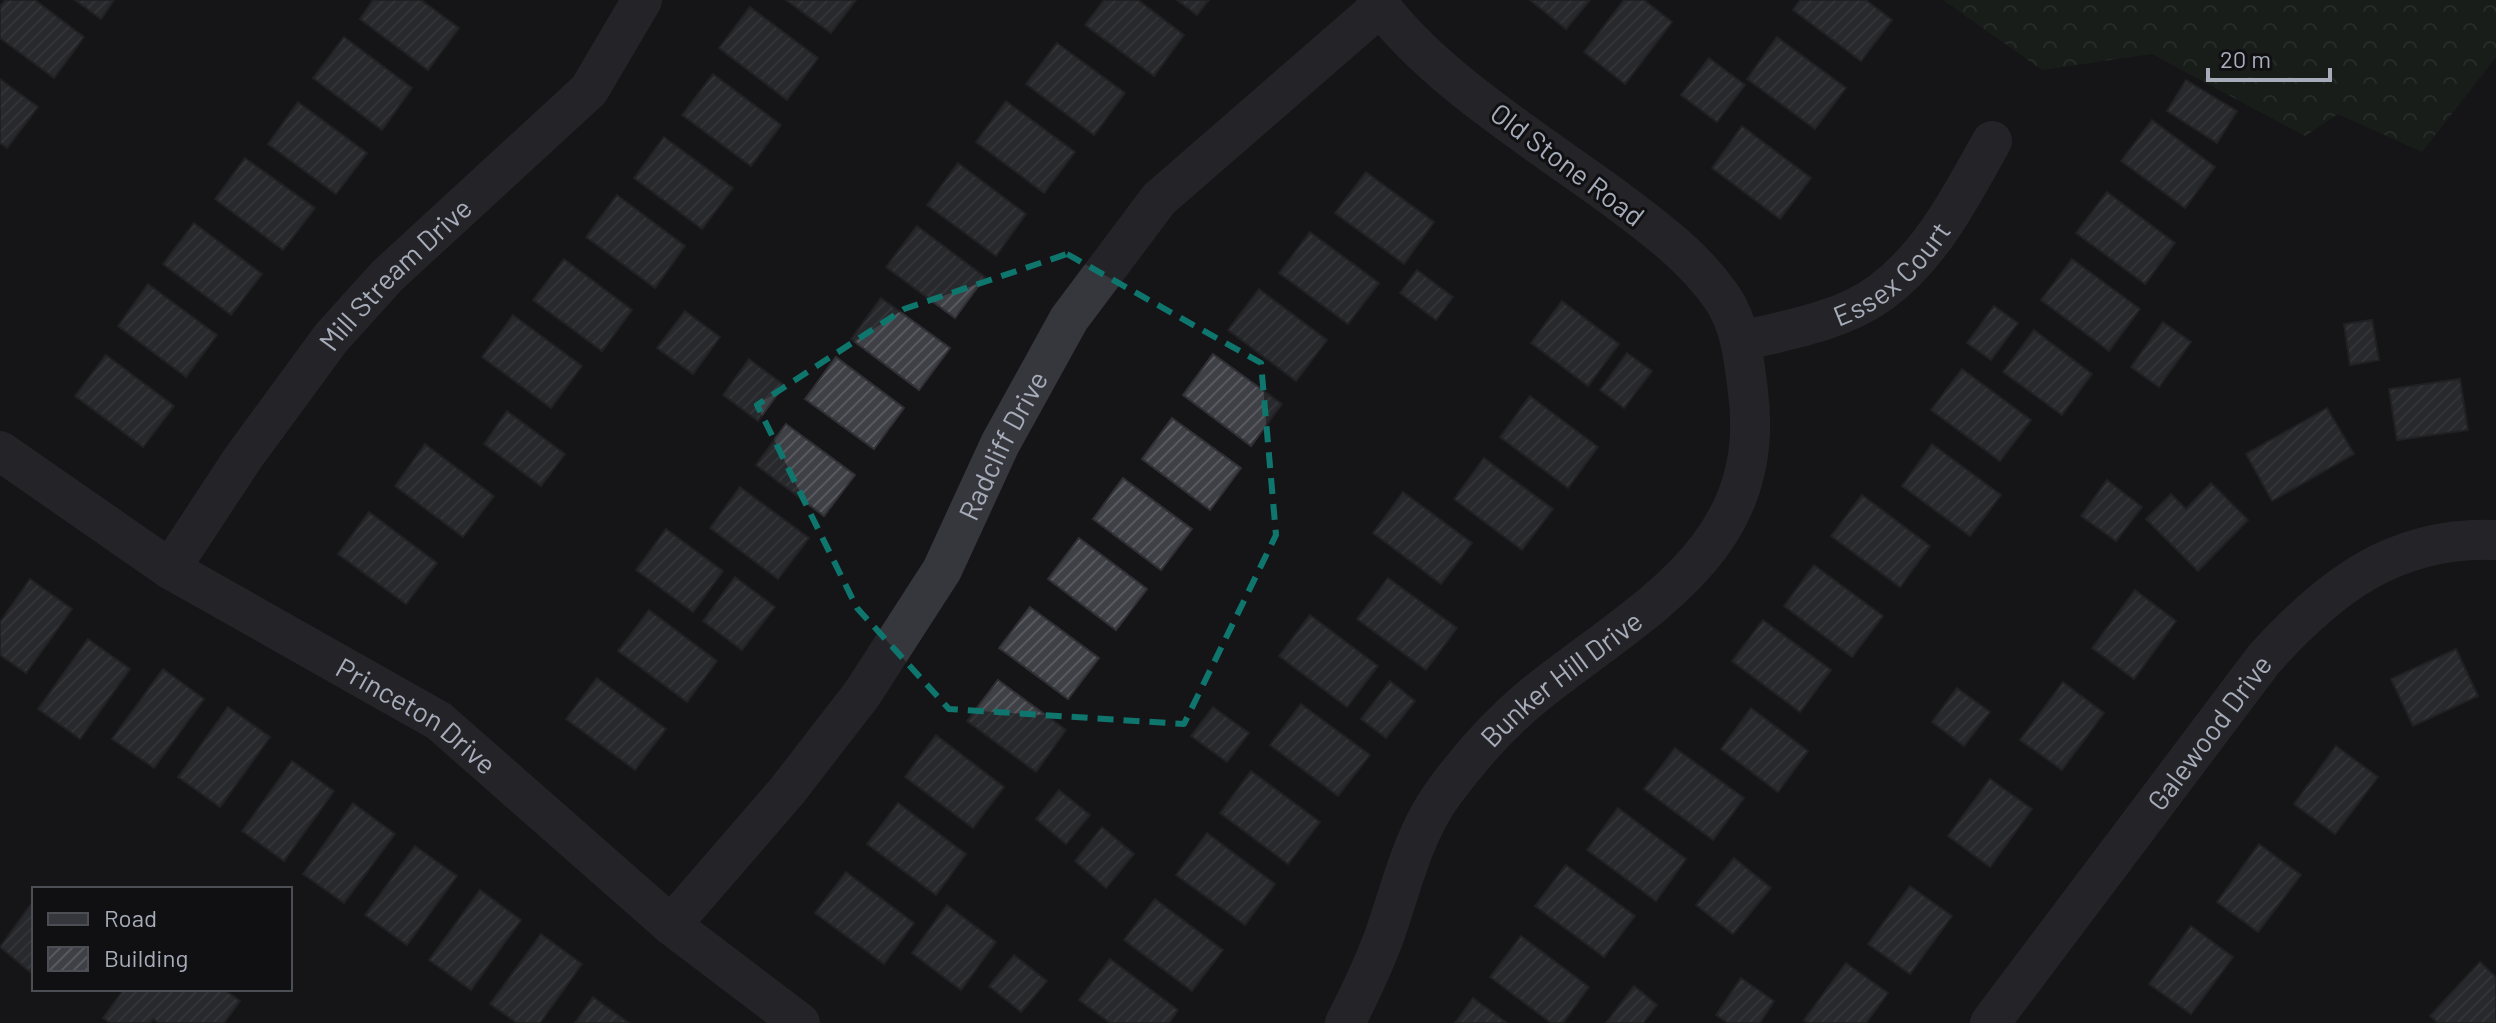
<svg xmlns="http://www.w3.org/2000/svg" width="2496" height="1023" font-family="Barlow,sans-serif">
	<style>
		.forest { fill: url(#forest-crowns) }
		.building { fill: url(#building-hatch); stroke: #2f2f34; stroke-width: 2 }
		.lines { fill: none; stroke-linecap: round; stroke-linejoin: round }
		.minor { stroke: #36373d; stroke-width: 40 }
		.marked { fill: none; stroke: #0f766e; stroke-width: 6; stroke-dasharray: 16 10; stroke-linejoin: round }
		.labels { text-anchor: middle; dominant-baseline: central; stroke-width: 6; stroke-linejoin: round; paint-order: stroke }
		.street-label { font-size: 28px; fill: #a6acb9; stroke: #101012 }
	</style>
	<defs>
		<pattern id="forest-crowns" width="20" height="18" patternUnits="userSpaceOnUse" patternTransform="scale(2)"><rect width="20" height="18" fill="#1d261e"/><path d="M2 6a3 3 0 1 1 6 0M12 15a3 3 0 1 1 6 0" fill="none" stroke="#3b433d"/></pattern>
		<pattern id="building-hatch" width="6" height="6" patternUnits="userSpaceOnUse" patternTransform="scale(2)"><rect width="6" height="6" fill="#3f4045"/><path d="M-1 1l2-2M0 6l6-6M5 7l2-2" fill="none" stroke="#58595e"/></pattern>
	</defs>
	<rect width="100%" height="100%" fill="#151517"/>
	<path class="forest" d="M1943,0H2496V57L2422,152L2338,114L2305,136L2152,54L2042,70Z"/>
	<g class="building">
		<path d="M5,0H35L84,37L54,78L0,38V7Z"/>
		<path d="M75,0H114L101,19Z"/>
		<path d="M373,0H421L459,28L428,70L360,19Z"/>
		<path d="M786,0H856L831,33Z"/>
		<path d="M1104,0H1138L1184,35L1154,76L1085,25Z"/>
		<path d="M1177,0H1209L1197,15Z"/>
		<path d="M1530,0H1590L1566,29Z"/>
		<path d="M1624,0H1644L1672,22L1625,84L1584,52Z"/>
		<path d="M1800,0H1866L1892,20L1861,61L1793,10Z"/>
		<path d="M750,7L818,58L787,100L719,48Z"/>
		<path d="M344,37L412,88L382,130L313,78Z"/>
		<path d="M1777,37L1846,88L1815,129L1747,79Z"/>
		<path d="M1057,43L1125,93L1094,135L1026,84Z"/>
		<path d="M1709,58L1745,85L1717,122L1681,95Z"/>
		<path d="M713,74L781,125L751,166L682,115Z"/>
		<path d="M0,79L38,107L7,148L0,143Z"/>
		<path d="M2186,80L2237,111L2217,143L2167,111Z"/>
		<path d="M1006,101L1075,152L1044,193L976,142Z"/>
		<path d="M298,102L367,153L336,194L268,144Z"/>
		<path d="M2152,120L2215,167L2185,208L2121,161Z"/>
		<path d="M1742,126L1811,178L1780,219L1712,168Z"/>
		<path d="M664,137L733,188L702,229L634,178Z"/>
		<path d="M245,158L315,208L283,250L215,199Z"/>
		<path d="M958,163L1026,214L996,256L927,205Z"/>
		<path d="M1366,172L1434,222L1404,264L1335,213Z"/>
		<path d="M2107,192L2175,243L2145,284L2076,233Z"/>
		<path d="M617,195L685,246L655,288L586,237Z"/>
		<path d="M194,223L262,274L231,315L163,264Z"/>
		<path d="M917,226L985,277L955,318L886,267Z"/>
		<path d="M1310,232L1379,283L1348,324L1279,273Z"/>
		<path d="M564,259L632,310L602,351L533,300Z"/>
		<path d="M2072,259L2140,309L2109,351L2041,300Z"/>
		<path d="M1417,270L1453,297L1436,320L1400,293Z"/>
		<path d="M148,284L217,335L186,377L118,326Z"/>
		<path d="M1259,289L1327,340L1296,381L1228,330Z"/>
		<path d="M881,298L950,348L919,390L851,339Z"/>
		<path d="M1562,301L1619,344L1588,386L1531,343Z"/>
		<path d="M1994,306L2018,323L1991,360L1967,343Z"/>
		<path d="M685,311L720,337L693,374L657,348Z"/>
		<path d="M513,315L582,366L551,408L482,357Z"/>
		<path d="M2372,320L2379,360L2350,365L2344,324Z"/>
		<path d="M2163,322L2191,342L2159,387L2131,367Z"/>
		<path d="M2034,330L2092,374L2062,415L2003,372Z"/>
		<path d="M1627,353L1652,371L1624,408L1600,390Z"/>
		<path d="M1213,354L1282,404L1251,446L1183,395Z"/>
		<path d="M106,355L174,406L143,447L75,396Z"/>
		<path d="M836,357L904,408L874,449L805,399Z"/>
		<path d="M749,359L784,385L758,421L723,395Z"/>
		<path d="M1962,369L2031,420L2000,461L1931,410Z"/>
		<path d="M2460,379L2468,430L2397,440L2389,389Z"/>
		<path d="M1530,396L1598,447L1568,488L1500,437Z"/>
		<path d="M2327,408L2354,454L2272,501L2246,454Z"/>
		<path d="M507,411L565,454L541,486L484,444Z"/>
		<path d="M1172,418L1241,468L1210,510L1142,459Z"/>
		<path d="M786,424L855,475L824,516L756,465Z"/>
		<path d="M425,444L494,496L463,537L395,486Z"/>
		<path d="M1932,444L2001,495L1970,536L1902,486Z"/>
		<path d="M1484,458L1553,509L1522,550L1454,499Z"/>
		<path d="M1123,478L1192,529L1161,570L1093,519Z"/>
		<path d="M2107,480L2142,507L2116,541L2081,516Z"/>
		<path d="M2211,483L2248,520L2198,571L2146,519L2171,494L2186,509Z"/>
		<path d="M740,487L809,538L778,579L710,528Z"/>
		<path d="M1403,492L1472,543L1441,584L1373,533Z"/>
		<path d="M1862,495L1930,546L1900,587L1831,536Z"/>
		<path d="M369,512L437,563L406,604L338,554Z"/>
		<path d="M666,529L723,571L693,612L636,570Z"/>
		<path d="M1079,538L1147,589L1116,630L1048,579Z"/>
		<path d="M1814,565L1883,616L1852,657L1784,606Z"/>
		<path d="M735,577L775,607L742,650L703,621Z"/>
		<path d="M1388,578L1457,628L1426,670L1357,619Z"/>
		<path d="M30,579L72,609L26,673L0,655V622Z"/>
		<path d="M2135,590L2176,621L2134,679L2092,648Z"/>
		<path d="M1030,607L1099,658L1068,699L999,648Z"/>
		<path d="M649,610L717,661L687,702L618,651Z"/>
		<path d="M1310,615L1378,666L1347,707L1279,656Z"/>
		<path d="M1763,620L1831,670L1800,712L1732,661Z"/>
		<path d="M88,639L130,669L80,739L38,709Z"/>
		<path d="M2456,649L2478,696L2413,726L2391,679Z"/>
		<path d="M163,669L204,699L154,768L112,739Z"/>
		<path d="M597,678L666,729L635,770L566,719Z"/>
		<path d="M998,680L1066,730L1036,772L967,721Z"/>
		<path d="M1390,681L1415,701L1386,738L1361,719Z"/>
		<path d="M2063,682L2104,713L2062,770L2020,740Z"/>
		<path d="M1957,688L1990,712L1964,746L1932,722Z"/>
		<path d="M1301,704L1370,755L1338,796L1270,745Z"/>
		<path d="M228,707L270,737L220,807L178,777Z"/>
		<path d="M1213,707L1249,733L1227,762L1191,736Z"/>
		<path d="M1751,708L1808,751L1778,792L1721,749Z"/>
		<path d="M936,735L1004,787L973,828L905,777Z"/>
		<path d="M2336,746L2378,777L2335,834L2294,804Z"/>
		<path d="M1675,748L1744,798L1713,840L1644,789Z"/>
		<path d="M292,761L334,791L284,861L242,831Z"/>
		<path d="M1251,771L1320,822L1288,864L1220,813Z"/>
		<path d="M1990,779L2032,809L1990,867L1948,836Z"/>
		<path d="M1059,790L1090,815L1066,844L1036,819Z"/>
		<path d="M353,803L395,834L344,903L303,874Z"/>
		<path d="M898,803L966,854L936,895L867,844Z"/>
		<path d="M1618,808L1686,859L1656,901L1587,850Z"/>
		<path d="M1102,827L1134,854L1106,888L1075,861Z"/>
		<path d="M1207,833L1275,884L1245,925L1176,875Z"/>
		<path d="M2259,844L2301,875L2258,932L2217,902Z"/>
		<path d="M415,846L457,876L407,945L365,915Z"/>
		<path d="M1734,858L1771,888L1733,934L1696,905Z"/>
		<path d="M1566,865L1635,916L1604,957L1535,906Z"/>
		<path d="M846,872L914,923L884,964L815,913Z"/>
		<path d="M1910,886L1952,916L1910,974L1868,944Z"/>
		<path d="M480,890L521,920L471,990L429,960Z"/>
		<path d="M1155,899L1223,950L1192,991L1124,940Z"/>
		<path d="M34,900V965L30,972L0,947Z"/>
		<path d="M947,905L996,942L961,990L912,953Z"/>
		<path d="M2191,926L2233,957L2191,1014L2149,984Z"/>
		<path d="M541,934L582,964L540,1023H517L490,1004Z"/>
		<path d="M1521,936L1589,987L1563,1023H1551L1490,977Z"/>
		<path d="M1014,955L1047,981L1021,1012L989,986Z"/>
		<path d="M1110,959L1178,1010L1169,1023H1110L1079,1000Z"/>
		<path d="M2480,962L2496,977V1023H2438L2430,1016Z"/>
		<path d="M1846,963L1888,993L1866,1023H1808L1804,1020Z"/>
		<path d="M1741,978L1774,1001L1760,1023H1728L1716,1015Z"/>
		<path d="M1634,986L1657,1005L1643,1023H1606Z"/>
		<path d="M124,989H223L240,1001L224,1023H158L153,1019L150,1023H110L103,1018Z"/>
		<path d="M593,997L629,1023H575Z"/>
		<path d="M1473,998L1507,1023H1455Z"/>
	</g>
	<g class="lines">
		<g class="minor">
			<path id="s1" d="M1742,341C1787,330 1842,321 1880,293C1932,255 1961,196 1992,141"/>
			<path id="s2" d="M0,451L170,569L439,721L671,925L800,1023"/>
			<path id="s3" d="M170,569L243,458L331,338L387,276L589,90L642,0"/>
			<path id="s4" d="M671,925L787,791L862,694L942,570L1000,444L1069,319L1159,199L1381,6"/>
			<path id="s5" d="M1345,1023C1359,996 1373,966 1384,937C1401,889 1412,837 1442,795C1468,759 1498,725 1533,696C1636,612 1769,552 1748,392C1744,359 1741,325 1721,296C1692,255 1653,227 1613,197C1538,142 1430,76 1376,0"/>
			<path id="s6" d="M1990,1023L2264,659C2329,587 2394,536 2496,540"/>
		</g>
	</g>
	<path d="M0 0H2496V1023H0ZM1067,254L1261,363L1276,535L1184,724L949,709L857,608L757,405L904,309Z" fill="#151517" fill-opacity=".55" fill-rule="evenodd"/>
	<path class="marked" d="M1067,254L1261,363L1276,535L1184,724L949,709L857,608L757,405L904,309Z"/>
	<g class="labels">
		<g class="street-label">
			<text transform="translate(1568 164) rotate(37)">Old Stone Road</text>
			<text stroke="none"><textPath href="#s1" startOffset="168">Essex Court</textPath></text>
			<text stroke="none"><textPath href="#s3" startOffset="372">Mill Stream Drive</textPath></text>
			<text stroke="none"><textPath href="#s4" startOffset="586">Radcliff Drive</textPath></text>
			<text stroke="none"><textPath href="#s5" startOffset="416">Bunker Hill Drive</textPath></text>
			<text stroke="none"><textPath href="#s2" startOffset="494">Princeton Drive</textPath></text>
			<text stroke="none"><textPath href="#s6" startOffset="364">Galewood Drive</textPath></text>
		</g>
	</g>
	<rect x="32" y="887" width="260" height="104" fill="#101012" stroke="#4c4e55" stroke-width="2"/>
	<rect x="48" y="913" width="40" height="12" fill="#36373d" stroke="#4c4e55" stroke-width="2"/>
	<text x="104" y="927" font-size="24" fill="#a6acb9">Road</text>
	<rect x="48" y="947" width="40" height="24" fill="url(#building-hatch)" stroke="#4c4e55" stroke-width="2"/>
	<text x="104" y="967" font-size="24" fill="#a6acb9">Building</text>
	<path d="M2208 68v12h122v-12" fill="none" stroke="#a6acb9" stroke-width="4"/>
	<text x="2220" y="68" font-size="24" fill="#a6acb9" stroke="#101012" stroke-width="6" paint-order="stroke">20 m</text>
</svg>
